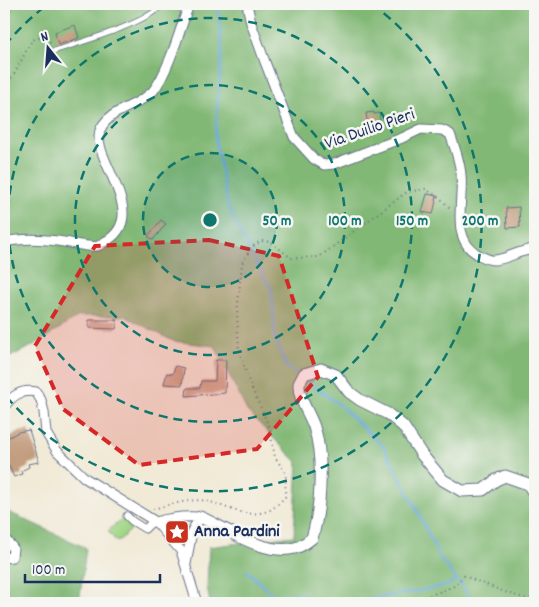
<svg xmlns="http://www.w3.org/2000/svg" width="539" height="607" font-family="Dekko,sans-serif">
	<style>
		.green { fill: #a2d787; stroke: #5e8372 }
		.forest { fill: #81b874; stroke: #4e7469 }
		.lines { fill: none; stroke-linecap: round; stroke-linejoin: round }
		.stream { stroke: #69a7db; stroke-width: 2.5 }
		.building { fill: #c39d7f }
		.service-casing { stroke: #667088; stroke-width: 6 }
		.pedestrian-casing { stroke: #667088; stroke-width: 9 }
		.minor-casing { stroke: #667088; stroke-width: 11 }
		.tertiary-casing { stroke: #667088; stroke-width: 13 }
		.path { stroke: #667088; stroke-width: 2; stroke-dasharray: 1 4; stroke-linecap: butt }
		.service { stroke: #fff; stroke-width: 4.5 }
		.pedestrian { stroke: #fff; stroke-width: 7 }
		.minor { stroke: #fff; stroke-width: 9 }
		.tertiary { stroke: #fff; stroke-width: 11 }
		.marked { fill: #d62828; fill-opacity: 0.2; stroke: #d62828; stroke-width: 4; stroke-dasharray: 10 6; stroke-linejoin: round }
		.ring { fill: none; stroke: #0f766e; stroke-width: 2.5; stroke-dasharray: 9 6 }
		.labels { text-anchor: middle; dominant-baseline: central; stroke-width: 5; stroke-linejoin: round; paint-order: stroke }
		.street-label { font-size: 18px; fill: #1b2f5e; stroke: #f6f6f2 }
		.poi-label { font-size: 18px; font-weight: bold; fill: #1b2f5e; stroke: #f6f6f2; text-anchor: start }
		.centre { fill: #0f766e; stroke: #f6f6f2; stroke-width: 2.5 }
		.ring-label { font-size: 15px; text-anchor: middle; font-weight: bold; fill: #0f766e; stroke: #f6f6f2; stroke-width: 5; stroke-linejoin: round; paint-order: stroke }
	</style>
	<rect width="100%" height="100%" fill="#f6f6f2"/>
	<filter id="ink" filterUnits="userSpaceOnUse"><feTurbulence type="fractalNoise" baseFrequency=".02" numOctaves="2"/><feDisplacementMap in="SourceGraphic" scale="10" xChannelSelector="R" yChannelSelector="G"/><feConvolveMatrix kernelMatrix="1 2 1 2 8 2 1 2 1" color-interpolation-filters="sRGB"/></filter>
	<filter id="wash" filterUnits="userSpaceOnUse"><feTurbulence type="fractalNoise" baseFrequency=".0096" numOctaves="4" result="noise"/><feDisplacementMap in="SourceGraphic" scale="20" xChannelSelector="R" yChannelSelector="G"/><feGaussianBlur stdDeviation="1.12" result="paint"/><feColorMatrix in="noise" values="0 0 0 0 0 0 0 0 0 0 0 0 0 0 0 0 0 1.4 0 .05"/><feComposite in="paint" operator="in"/></filter>
	<g filter="url(#wash)">
		<rect width="100%" height="100%" fill="#f1ead7"/>
		<path class="green" d="M124,517L133,528L117,542L108,531Z"/>
		<g class="forest">
			<path d="M4,4H535V603H210L207,586L209,547L294,536L298,463L247,411L215,346L173,341L125,316H79L34,345L4,360Z"/>
			<path d="M4,510L86,548L79,603H4Z"/>
		</g>
		<g class="lines">
			<g class="stream">
				<path d="M218,4L222,50L215,138L228,206L241,235L272,291L275,337L286,366L300,376"/>
				<path d="M306,380L337,403L383,446L416,508L440,558L475,603"/>
				<path d="M247,571L273,595L299,594L327,603"/>
				<path d="M341,603L414,592L448,585L456,579"/>
			</g>
		</g>
		<g id="blocks">
			<g class="building">
				<path d="M75,25L79,38L58,45L55,32Z"/>
				<path d="M374,112V114L379,113L381,125L368,127L366,113Z"/>
				<path d="M427,194L437,196L433,214L422,212Z"/>
				<path d="M519,207L520,227L507,228L506,208Z"/>
				<path d="M161,220L166,224L153,240L148,236Z"/>
				<path d="M89,320H117L116,329L89,328Z"/>
				<path d="M216,360H226L225,393L186,396L187,388H200L201,381H215Z"/>
				<path d="M175,366L184,368L182,385L164,384L167,373L173,374Z"/>
				<path d="M29,430L39,462L28,464L29,467L21,471L22,474L14,477L4,456V440L18,432Z"/>
			</g>
		</g>
	</g>
	<g filter="url(#ink)">
		<use href="#blocks" fill-opacity="0" stroke="#667088" stroke-width="1"/>
		<g class="lines">
			<defs>
				<path id="service" d="M54,51C81,42 146,24 163,4"/>
				<path id="pedestrian" d="M127,516L132,521L145,529L150,524L156,522"/>
				<g id="minor">
					<path d="M247,4L251,23L265,62L294,137L314,159L324,165L334,164L402,138L421,129L442,130L450,134C455,148 460,161 461,175C464,200 450,238 477,254C481,256 490,261 495,260C508,259 519,250 535,249"/>
					<path d="M4,242C23,238 44,239 64,242C72,243 91,248 98,246C101,245 105,241 108,240C151,212 87,155 101,128C112,108 138,107 153,91C168,73 181,27 189,4"/>
					<path d="M4,407C12,396 21,389 36,392L41,400L44,412L46,433L57,451L85,478L156,522L181,551L197,603"/>
					<path d="M156,522C171,517 185,516 200,517L192,531L186,564"/>
					<path d="M4,538L13,548L12,557L4,558"/>
				</g>
				<path id="tertiary" d="M200,517C228,529 264,556 295,548C301,547 307,542 312,538C321,509 324,456 314,427C310,414 298,399 299,384C300,381 303,377 304,374L321,369L336,375L349,392L360,400L388,414L403,426L422,455L443,480L462,491L483,490L496,480L505,476L528,484L535,495"/>
			</defs>
			<use href="#service" class="service-casing"/>
			<use href="#pedestrian" class="pedestrian-casing"/>
			<use href="#minor" class="minor-casing"/>
			<use href="#tertiary" class="tertiary-casing"/>
			<g class="path">
				<path d="M4,34C8,24 8,13 13,4"/>
				<path d="M4,85L13,76L32,40L47,36L52,46"/>
				<path d="M153,509C167,505 193,498 207,501C229,507 247,520 270,510C276,507 281,501 285,497L286,474L275,457L269,426L249,382L239,351L237,314L242,263L252,247L261,241L271,242L291,258L319,257L407,192L425,189L439,197L451,209"/>
				<path d="M371,603H374"/>
				<path d="M411,603L454,586L464,576L510,594L535,601"/>
			</g>
			<use href="#service" class="service"/>
			<use href="#pedestrian" class="pedestrian"/>
			<use href="#minor" class="minor"/>
			<use href="#tertiary" class="tertiary"/>
		</g>
	</g>
	<path class="marked" d="M209,240L279,256L318,377L257,449L139,465L63,409L35,346L95,246Z"/>
	<circle cx="210" cy="220" r="67" fill="#0f766e" fill-opacity=".12"/>
	<g class="ring">
		<circle cx="210" cy="220" r="67"/>
		<circle cx="210" cy="220" r="135"/>
		<circle cx="210" cy="220" r="202"/>
		<path d="M5 45A270 270 0 0 1 48 4M372 4A270 270 0 1 1 5 395"/>
	</g>
	<defs>
		<symbol id="sight-square" viewBox="-11 -11 22 22"><rect x="-9" y="-9" width="18" height="18" rx="4" fill="#c8321e" stroke="#f6f6f2"/><path d="M0-6L1.8-2.2L6-1.7L2.9 1.2L3.7 5.4L0 3.3L-3.7 5.4L-2.9 1.2L-6-1.7L-1.8-2.2Z" fill="#fff"/></symbol>
	</defs>
	<g fill-rule="evenodd">
		<use href="#sight-square" x="163" y="518" width="28" height="28"/>
	</g>
	<g class="labels">
		<g class="street-label">
			<text transform="translate(370 130) rotate(-19)">Via Duilio Pieri</text>
		</g>
		<g class="poi-label">
			<text x="194" y="532">Anna Pardini</text>
		</g>
	</g>
	<circle cx="210" cy="220" r="8" class="centre"/>
	<g class="ring-label">
		<text x="277" y="225">50 m</text>
		<text x="345" y="225">100 m</text>
		<text x="412" y="225">150 m</text>
		<text x="480" y="225">200 m</text>
	</g>
	<rect width="539" height="607" fill="none" stroke="#f6f6f2" stroke-width="20"/>
	<g transform="translate(48 48) rotate(343)" stroke="#f6f6f2" stroke-width="4" paint-order="stroke">
	<path d="M0-4L9 19L0 12L-9 19Z" fill="#1b2f5e"/>
	<text y="-8" font-size="14" font-weight="bold" text-anchor="middle" fill="#1b2f5e">N</text>
	</g>
	<path d="M25 574v8h135v-8" fill="none" stroke="#1b2f5e" stroke-width="2.5"/>
	<text x="32" y="574" font-size="15" fill="#1b2f5e" stroke="#f6f6f2" stroke-width="4" paint-order="stroke">100 m</text>
</svg>
